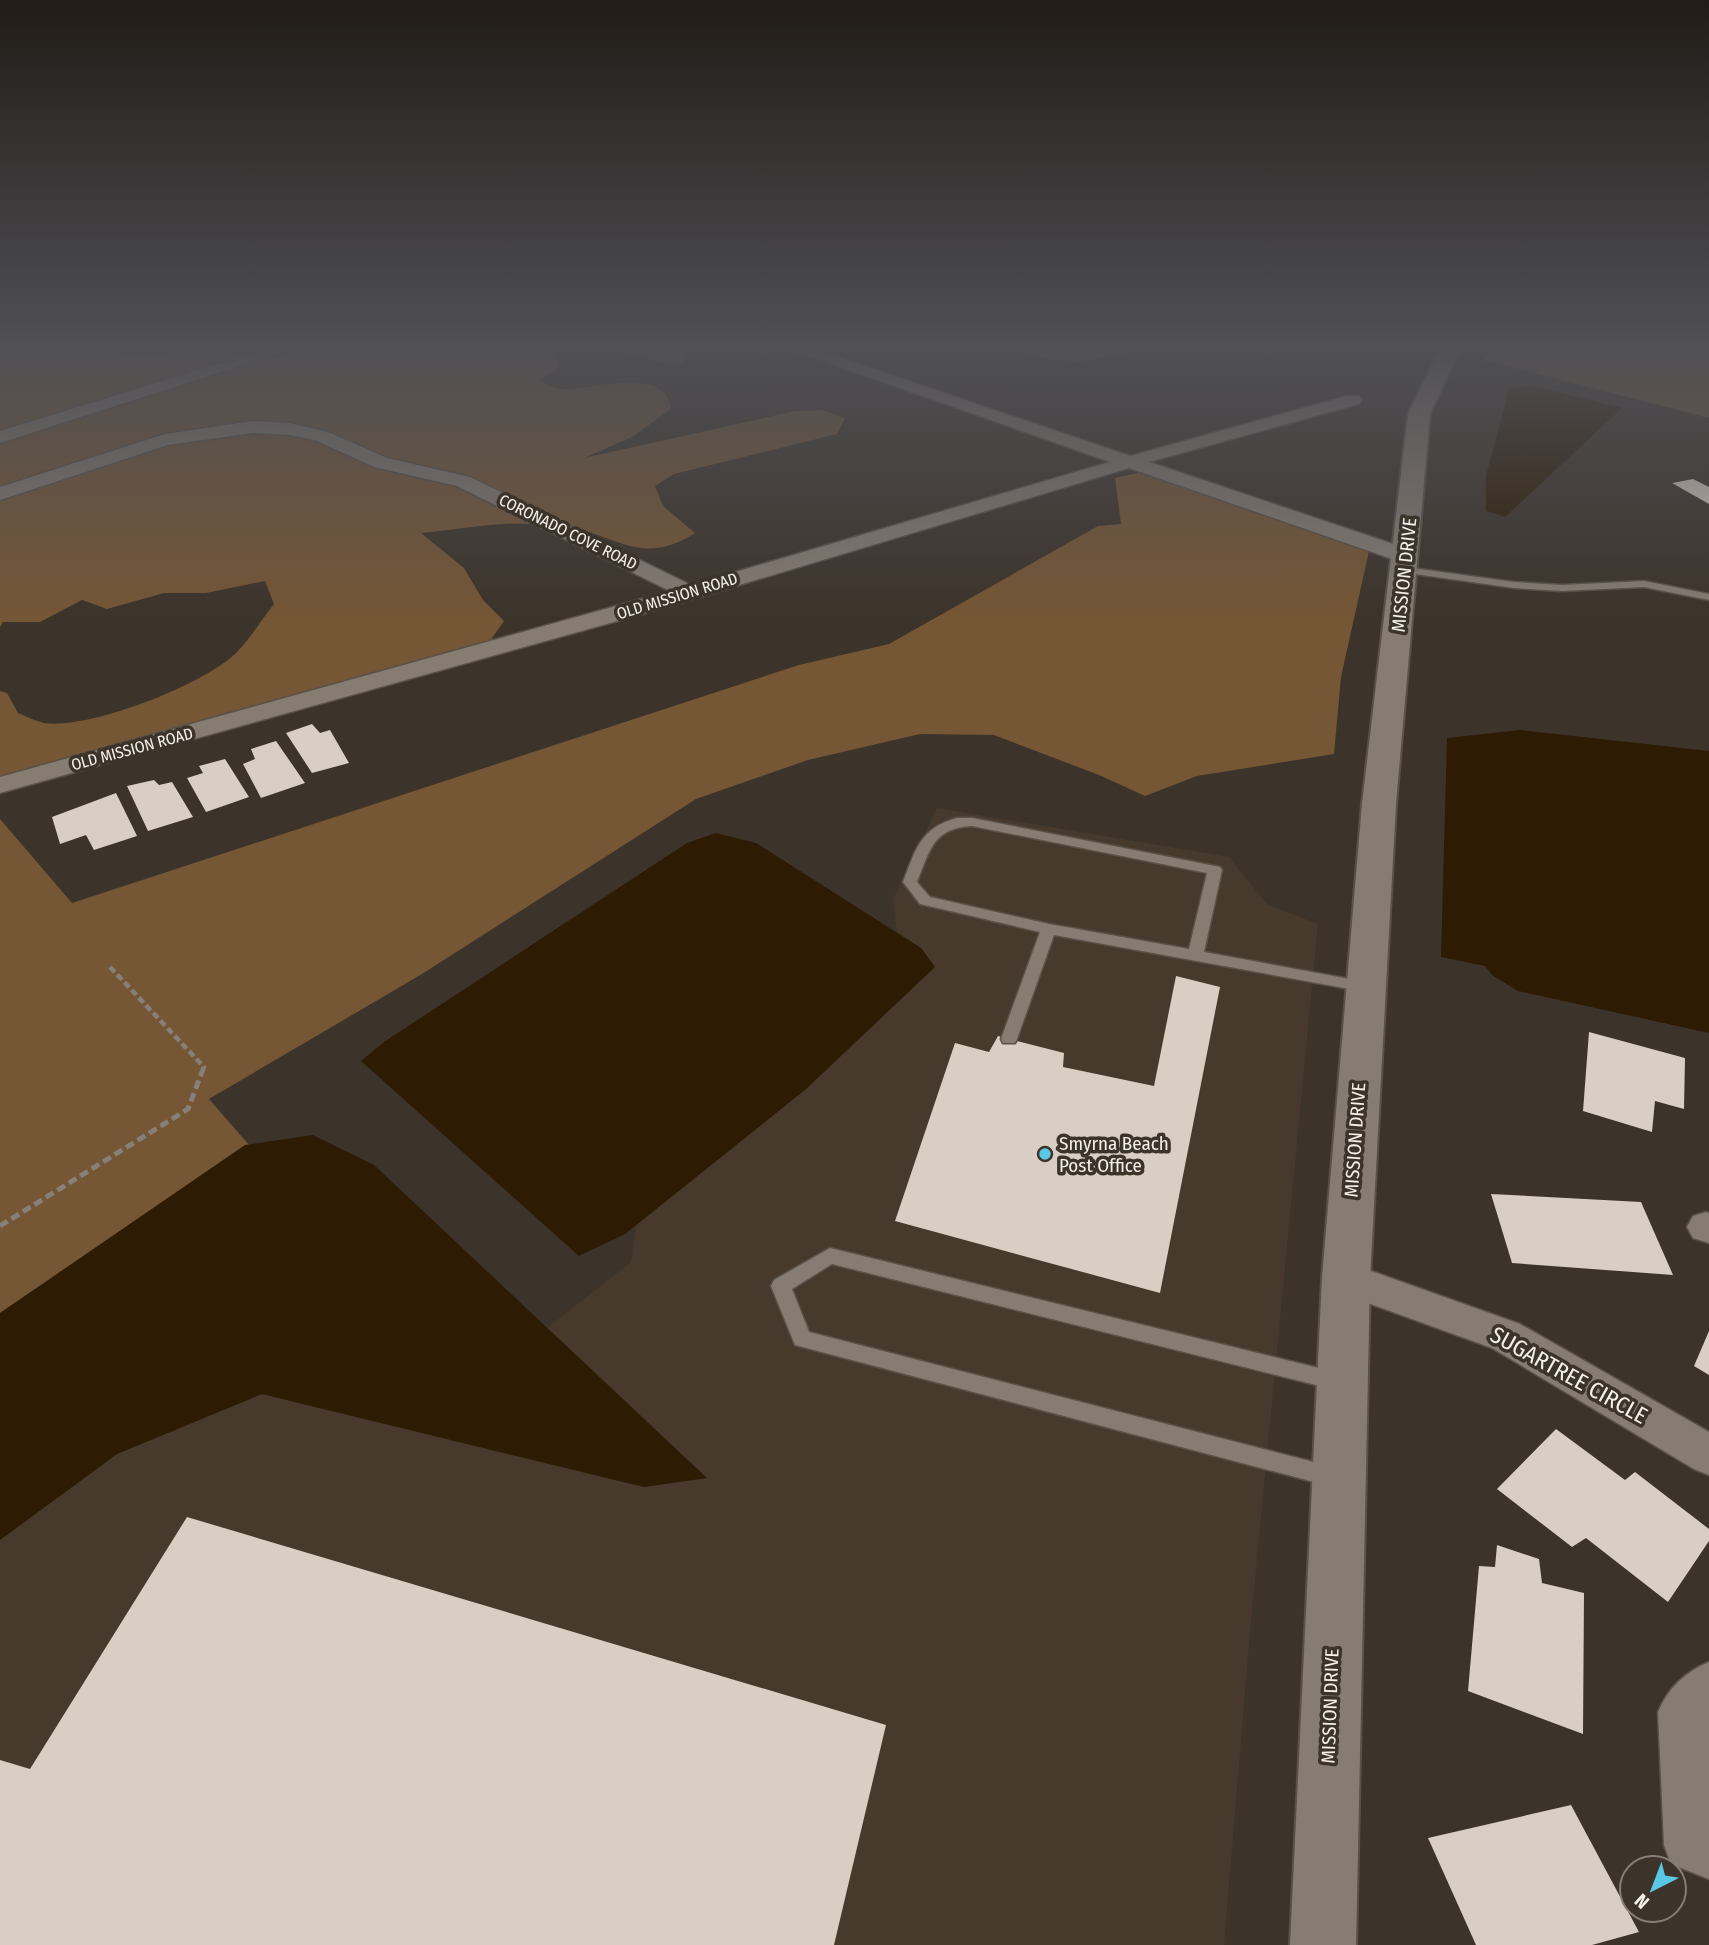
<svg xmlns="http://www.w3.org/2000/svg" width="1709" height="1945" font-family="'Fira Sans Condensed',sans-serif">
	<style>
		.built { fill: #473a2c }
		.green { fill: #755635 }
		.water { fill: #2e1b04 }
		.building { fill: #d9cec3 }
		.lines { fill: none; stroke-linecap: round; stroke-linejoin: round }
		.service-casing { stroke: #59514a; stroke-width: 3 }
		.minor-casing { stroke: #59514a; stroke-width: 3 }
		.tertiary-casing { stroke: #59514a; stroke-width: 4 }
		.path-far1 { stroke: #877f78; stroke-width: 4.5; stroke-dasharray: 7 3.5; stroke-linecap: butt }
		.path { stroke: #877f78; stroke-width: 5; stroke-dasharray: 9 4.5; stroke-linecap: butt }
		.service { fill: #867c72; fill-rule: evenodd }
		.minor { fill: #867c72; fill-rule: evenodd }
		.tertiary { fill: #867c72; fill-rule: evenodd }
		.poi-dot { fill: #59c8e5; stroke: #3c332a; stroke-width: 2.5 }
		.labels { text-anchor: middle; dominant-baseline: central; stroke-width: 7; stroke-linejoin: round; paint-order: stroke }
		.far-street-label { font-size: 16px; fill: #f5efea; stroke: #3c332a }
		.street-label { font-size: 19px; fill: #f5efea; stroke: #3c332a }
		.poi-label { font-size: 19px; fill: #f5efea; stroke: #3c332a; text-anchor: start }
		.near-street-label { font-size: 23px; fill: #f5efea; stroke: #3c332a }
	</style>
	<rect width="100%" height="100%" fill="#3c332a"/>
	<path class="built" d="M937,808L1229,857L1267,904L1318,924L1250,1632L1224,1945H0V1540L117,1454L262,1394L644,1487L706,1478L547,1328L631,1262L636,1225L806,1089L935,967L921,948L897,933L893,899Z"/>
	<g class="green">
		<path d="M0,346H100L119,355L147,357L224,346L277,358L316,346H564L551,353L559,359L556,370L538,380C546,383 556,389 564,389C592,390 666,364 671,409L632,437L584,458L795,411L823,410L845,418L837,434L674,474L655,486L663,506L695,533C646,564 624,541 578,529C563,525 544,524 529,524C494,522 456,530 421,533L464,568L483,600L504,621L490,641L0,787V691L7,693L18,713C26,716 35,721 44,723C88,730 207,684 238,651C251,637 262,619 274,604L265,581L206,593H164L107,609L82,600L40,622H3L0,627Z"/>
		<path d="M612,346H700L686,355L685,363H663Z"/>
		<path d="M1010,346H1159L1078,362L1047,359Z"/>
		<path d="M1494,346H1709V418L1483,360Z"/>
		<path d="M1147,471L1371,542L1341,677L1334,754L1197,776L1145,796L1099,775L994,735L920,734L808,760L696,799L422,974L209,1099L249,1145L0,1313V819L72,903L799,665L889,644L1098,526L1121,524L1115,478Z"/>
	</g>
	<g class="water">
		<path d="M1534,386L1622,408L1505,517L1486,511V476L1509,389Z"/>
		<path d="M1520,730L1709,751V1033L1518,991L1492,975L1485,966L1441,957L1447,738Z"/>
		<path d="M716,833L756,843L921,948L935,967L806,1089L625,1234L579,1256L361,1061L384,1042L687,843Z"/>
		<path d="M313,1135L374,1165L707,1478L644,1487L262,1394L117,1454L0,1540V1313L245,1145Z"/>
	</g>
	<g class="building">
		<path d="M1693,479L1709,487V504L1672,483Z"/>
		<path d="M312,724L320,733L330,730L349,763L312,773L286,733Z"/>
		<path d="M276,741L305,783L261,798L243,764L255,759L251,749Z"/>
		<path d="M225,759L249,797L206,812L187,778L203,773L199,766Z"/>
		<path d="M154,780L159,785L172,782L193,817L148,831L127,786Z"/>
		<path d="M116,793L137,836L94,850L86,835L60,844L52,817Z"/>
		<path d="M1176,976L1220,987L1160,1293L895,1221L955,1043L989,1052L998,1036L1064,1053L1063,1067L1154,1086Z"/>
		<path d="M1589,1032L1685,1058L1684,1109L1655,1101L1652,1132L1583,1111Z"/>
		<path d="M1491,1194L1641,1202L1673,1275L1512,1263Z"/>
		<path d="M1709,1331V1375L1694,1366Z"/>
		<path d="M1556,1429L1625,1480L1635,1472L1709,1529V1541L1668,1602L1586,1538L1572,1547L1497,1489Z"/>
		<path d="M187,1517L886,1725L834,1945H0V1760L30,1769Z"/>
		<path d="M1497,1545L1539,1559L1542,1583L1584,1593L1583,1734L1468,1691L1479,1566L1495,1567Z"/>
		<path d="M1571,1805L1639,1932L1592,1945H1476L1428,1838Z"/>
	</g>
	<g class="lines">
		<defs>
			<g id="service">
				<path d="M247,346H258L271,354L264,356Z"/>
				<path d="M1426,346H1442L1456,351L1452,353Z"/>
				<path d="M1405,567L1514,582L1562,585L1644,581L1709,594V600L1644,587L1562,591L1514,588L1401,572L1400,570Z"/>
				<path d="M957,818H972L1220,867L1222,870L1204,952L1366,982L1374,987L1366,992L1054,935L1017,1039L1015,1043H1003L1001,1039L1040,932L920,904L903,882C916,849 920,828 957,818ZM972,826L1207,873L1189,949L1049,924L930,897L917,882C930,850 933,828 972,826Z"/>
				<path d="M830,1248L1343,1374L1346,1381L1343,1388L1336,1390L832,1264L792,1289L809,1332L1333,1467L1341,1470L1344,1477L1341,1484L1333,1487L795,1345L771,1286L774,1280Z"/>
			</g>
			<g id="minor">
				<path d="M276,346H302L0,443V431Z"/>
				<path d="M781,346H806L1130,456L1347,396H1359L1362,400L1359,404L1149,462L1414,551L1417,556L1406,562L1398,561L1129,468L646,613L0,793V777L670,591L457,486L374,467L315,440L289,435L253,433L168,445L0,500V487L165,434L253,421L289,423L328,432L387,458L470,477L691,585L1110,462Z"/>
				<path d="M1706,1212L1709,1213V1243L1693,1238L1687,1227L1693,1216Z"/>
				<path d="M1346,1262L1520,1324L1709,1432V1475L1694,1469L1492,1348L1332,1290L1327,1278L1332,1266Z"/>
				<path d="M1709,1662V1879L1671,1864L1664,1845L1658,1712C1668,1688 1685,1672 1709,1662Z"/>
			</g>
			<path id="tertiary" d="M1444,346H1466L1456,357L1430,414L1396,804L1370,1278L1356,1945H1290L1322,1278L1362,804L1408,414L1437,355Z"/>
		</defs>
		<use href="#service" class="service-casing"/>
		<use href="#minor" class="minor-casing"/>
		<use href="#tertiary" class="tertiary-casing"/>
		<path class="path-far1" d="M110,967L204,1067L201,1074"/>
		<path class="path" d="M0,1226L188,1109L202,1072"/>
		<use href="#service" class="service"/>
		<use href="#minor" class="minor"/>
		<use href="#tertiary" class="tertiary"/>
	</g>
	<linearGradient id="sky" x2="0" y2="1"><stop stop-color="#211c17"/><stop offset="0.56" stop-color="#505055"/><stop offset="1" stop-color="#505055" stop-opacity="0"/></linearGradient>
	<rect width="1709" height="619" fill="url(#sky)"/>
	<circle class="poi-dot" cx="1045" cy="1154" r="7"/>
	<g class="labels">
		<g class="far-street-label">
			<text transform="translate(568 532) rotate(26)">CORONADO COVE ROAD</text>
			<text transform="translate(677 596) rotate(-17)">OLD MISSION ROAD</text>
			<text transform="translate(132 749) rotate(-15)">OLD MISSION ROAD</text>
		</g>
		<g class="street-label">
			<text transform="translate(1404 575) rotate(-84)">MISSION DRIVE</text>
			<text transform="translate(1355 1140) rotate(-86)">MISSION DRIVE</text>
			<text transform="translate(1330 1706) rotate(-88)">MISSION DRIVE</text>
		</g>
		<g class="poi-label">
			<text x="1059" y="1143">Smyrna Beach<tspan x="1059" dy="22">Post Office</tspan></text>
		</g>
		<g class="near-street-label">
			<text transform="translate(1569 1375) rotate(29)">SUGARTREE CIRCLE</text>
		</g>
	</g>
	<g transform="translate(1653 1889) rotate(222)"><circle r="33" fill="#3c332a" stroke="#867e77" stroke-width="2"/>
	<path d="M0-5L12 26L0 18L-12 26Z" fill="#59c8e5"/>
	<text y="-10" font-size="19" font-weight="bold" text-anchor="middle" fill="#f5efea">N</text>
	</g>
</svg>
